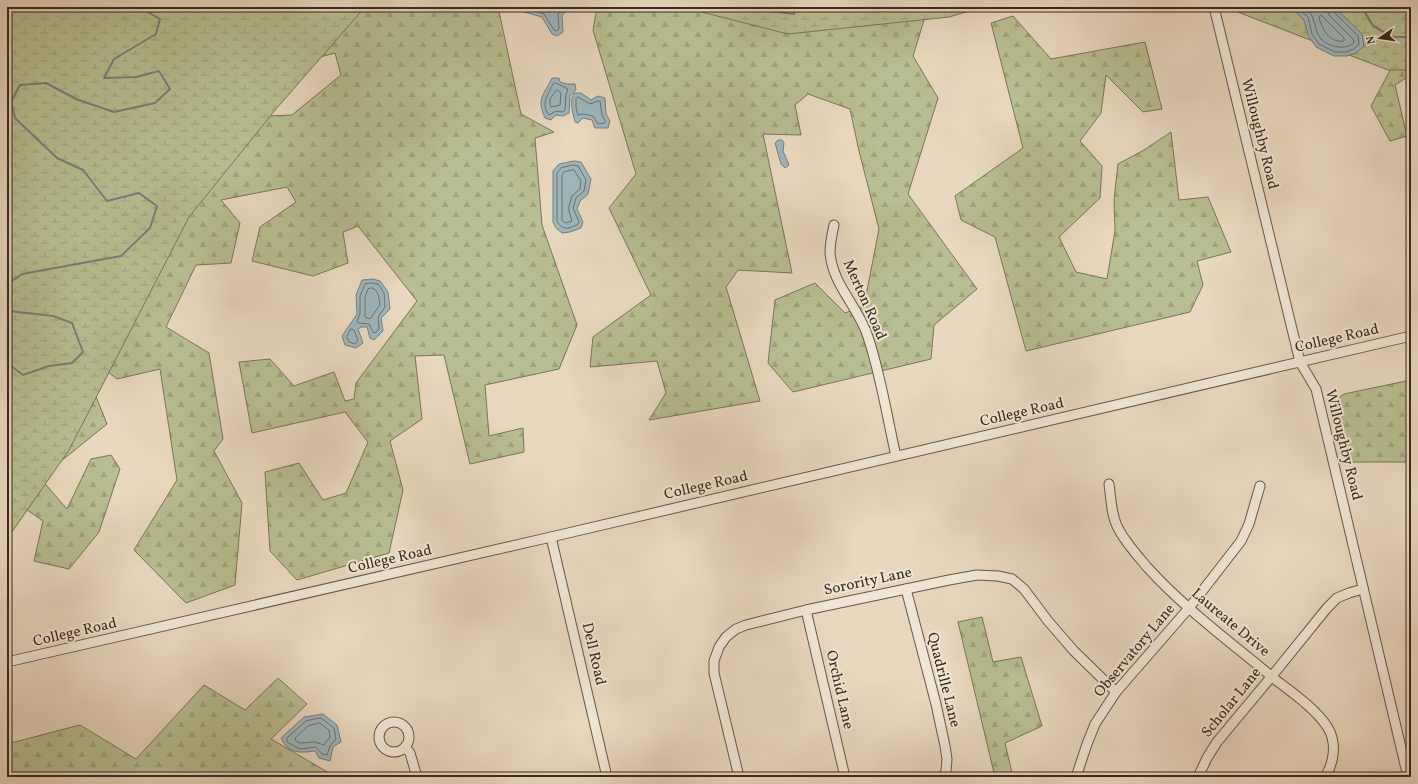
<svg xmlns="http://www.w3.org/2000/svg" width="1418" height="784" font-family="Vollkorn,serif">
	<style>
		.forest { fill: url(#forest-firs); stroke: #7a7456 }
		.wetland { fill: url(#wetland-marsh); stroke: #7a7456 }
		.water { fill: #9db6bd; stroke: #767e7d }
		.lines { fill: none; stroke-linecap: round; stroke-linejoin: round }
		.shore { stroke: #6c706c; stroke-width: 1 }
		.stream { stroke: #767e7d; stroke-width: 2 }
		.minor-casing { stroke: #665645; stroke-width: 11 }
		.minor { stroke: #f1e6d5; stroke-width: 9 }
		.labels { text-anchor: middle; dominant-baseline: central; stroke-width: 4; stroke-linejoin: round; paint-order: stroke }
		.street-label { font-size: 15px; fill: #3b2a1c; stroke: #f1e6d5 }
	</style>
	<defs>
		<pattern id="forest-firs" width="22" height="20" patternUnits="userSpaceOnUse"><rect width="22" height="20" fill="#b8be91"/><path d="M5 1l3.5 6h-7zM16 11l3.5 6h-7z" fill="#9fa37c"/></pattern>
		<pattern id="wetland-marsh" width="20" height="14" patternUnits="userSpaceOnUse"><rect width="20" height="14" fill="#b8be91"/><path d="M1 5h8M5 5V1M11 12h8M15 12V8" fill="none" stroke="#9fa37c"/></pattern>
	</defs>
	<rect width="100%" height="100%" fill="#e9d8bf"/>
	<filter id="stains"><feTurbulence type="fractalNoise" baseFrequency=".005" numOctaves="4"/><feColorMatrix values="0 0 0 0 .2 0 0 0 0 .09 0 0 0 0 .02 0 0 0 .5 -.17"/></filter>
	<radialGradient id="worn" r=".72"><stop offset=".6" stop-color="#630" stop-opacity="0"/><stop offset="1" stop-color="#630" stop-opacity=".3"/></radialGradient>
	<g class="forest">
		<path d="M316,7H498L521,114L554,132L535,138L542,225L577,325L559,369L485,385L489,436L523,428L524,452L470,464L444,355L415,356L422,419L390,441L403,490L389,553L297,580L270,551L265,472L299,463L323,500L346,493L368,442L345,412L252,433L239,362L270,359L294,386L334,372L345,401L354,399L356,383L417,301L358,226L343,232L348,263L313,276L252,261L260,227L296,202L287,187L221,200L240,223L231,263L196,265L166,327L209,353L223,439L214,451L242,503L235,585L186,603L134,550L177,480L160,369L117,379L99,365L91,384L107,424L40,478L67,509L91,459L111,455L120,469L99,532L69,569L34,561L43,521L7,496V33L245,117L292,115L341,75L335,53L294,64Z"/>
		<path d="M597,7H928L913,56L938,98L908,194L977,289L934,325L931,359L793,392L768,363L775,300L815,283L845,313L864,306L879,229L859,151L850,109L808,94L795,105L801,135L763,134L792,273L738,270L726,287L760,401L649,420L666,393L657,361L590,367L593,337L651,295L609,208L636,174L593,30Z"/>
		<path d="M1411,7V75L1395,85L1407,136L1390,141L1371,106L1393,65Z"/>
		<path d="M1013,16L1051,59L1145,42L1162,109L1143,112L1106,75L1101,113L1080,141L1102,166L1100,198L1059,237L1076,272L1107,279L1115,231L1114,200L1118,164L1144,150L1171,132L1179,200L1208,197L1231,252L1197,261L1203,285L1190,312L1026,351L995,237L961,220L955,196L1023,148L991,23Z"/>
		<path d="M1411,380V462H1345L1330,404L1344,394Z"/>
		<path d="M982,617L993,662L1021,657L1042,726L1005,743L1013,777H995L958,622Z"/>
		<path d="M278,678L307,704L271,739L336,777H7V744L80,725L136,759L204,685L245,710Z"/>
	</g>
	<g class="wetland">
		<path d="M20,7H365L276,109L189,217L69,450L7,539V21Z"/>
		<path d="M682,7H983L949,17L788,34Z"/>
		<path d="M1234,7H1411V70H1388L1235,11Z"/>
	</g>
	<g class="water">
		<path d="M516,7H572L562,15L563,32L557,36L552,34L542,17L524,12Z"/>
		<path d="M1280,7H1334L1362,34L1364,46L1356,53L1347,56H1334L1316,47L1308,35L1304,20L1294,10Z"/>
		<path d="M552,78H559L560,82L567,84H575L576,90L570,95L569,113L563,116L556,115L551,120L545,118C536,98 544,95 552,78Z"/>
		<path d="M574,93H581L591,100L598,96L605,98L606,114L610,121L608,128H595L592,120L583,118L578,123L575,122C573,113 569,101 574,93Z"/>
		<path d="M778,140H782L784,143L783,151L789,165L785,168L781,164L775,143Z"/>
		<path d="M574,161L581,162L591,179L588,194L580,201L577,209L583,222L581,228L570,232L562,233L556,228L553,222V171L559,164Z"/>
		<path d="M373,279L380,281L388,292L390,309L381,318L383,331L374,340L370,338L367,327H361L358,329L363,343L356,348L345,345L342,336L357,314L356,295L362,280Z"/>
		<path d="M323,714L337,725L341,742L333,747L330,761L319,758L315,751C300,753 288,754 281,738L304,717Z"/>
	</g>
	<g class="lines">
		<g class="shore">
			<path d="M523,7L544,14L554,30L556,31L559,29L558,14L566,7"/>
			<path d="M1296,7L1308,17L1312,34L1319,44L1335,52H1346L1354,49L1359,44L1358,36L1333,11L1332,7"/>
			<path d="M1303,7C1306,10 1311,12 1312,16C1316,24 1315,33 1322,40C1330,47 1346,51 1354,42L1353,39L1329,15L1327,7"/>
			<path d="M1321,15L1344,38V41C1329,43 1323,30 1319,18Z"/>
			<path d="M556,83L568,89L566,95L565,110L563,112L556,111L549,115C540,104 548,95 553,84Z"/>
			<path d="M557,90L561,93L560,105L551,107L550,105V99Z"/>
			<path d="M578,97L590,104L598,101H600L602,115L605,121V123L598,124L593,116L583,114L578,115L576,108V99Z"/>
			<path d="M573,165L578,166L586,180L584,191L576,198L573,208L579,222L578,224C570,229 562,231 557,221V173L561,168Z"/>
			<path d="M574,170L581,181L580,189L572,196L569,206V211L572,221L565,223L562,220V175L564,172Z"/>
			<path d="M372,283L378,284L384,293L385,307L378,317L379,329L375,333L373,332L369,324L358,323L357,321L360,314V296L365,284Z"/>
			<path d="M372,288C379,290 379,299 380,305L370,319L365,317V297L368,289Z"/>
			<path d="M351,329L354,330L358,340L355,344L349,342L347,337Z"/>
			<path d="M321,718L334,728L336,739L330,746L327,755L322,754L316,747L300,749L287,742V738L306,721Z"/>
			<path d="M320,723L329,730L330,737L324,745L315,742L300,743L295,740V738L308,726Z"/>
		</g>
		<g class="stream">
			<path d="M765,7L769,11L794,14L797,7"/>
			<path d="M1362,7L1373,26L1393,37H1411"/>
			<path d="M7,284L22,274L121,256L150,228L157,206L139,193L107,201L83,170L57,158L15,118L11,102L20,85L46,83L76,99L114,112L155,103L170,89L159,71L136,77L104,78L114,59L156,34L160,19L144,10L123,7"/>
			<path d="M7,299L9,311L53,316L72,323L83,352L72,363L49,366L23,375L7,363"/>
		</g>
		<defs>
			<g id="minor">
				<path d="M1214,7L1300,362L1316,389L1408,777"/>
				<path d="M834,225C832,234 830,243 830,252C832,285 859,307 868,337C881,376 887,417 896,456"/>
				<path d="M1109,484C1111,498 1111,515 1118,528C1125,542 1137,555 1147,567C1186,610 1233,644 1277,681C1293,693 1318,711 1328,728C1337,743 1334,763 1325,777"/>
				<path d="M551,537L607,777"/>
				<path d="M906,589L936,704L945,746L947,759L946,771L943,777"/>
				<path d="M806,610L845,777"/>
				<path d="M7,662L551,537L1411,336"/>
				<circle cx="394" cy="737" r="15"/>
				<path d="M405,747L410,753L417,777"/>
				<path d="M739,777L714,673V661L719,647L726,637L736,629L746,625L806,610L949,580L977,575L998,576L1012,579L1024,589L1048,621L1074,651L1116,692"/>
				<path d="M1076,777L1087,744L1095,724L1116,692L1189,608L1241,541L1249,524L1260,486"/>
				<path d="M1198,777L1207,758L1217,742L1272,676L1327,608L1337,598L1349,593L1363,589"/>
			</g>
		</defs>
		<use href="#minor" class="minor-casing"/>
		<use href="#minor" class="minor"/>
	</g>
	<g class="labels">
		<g class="street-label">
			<text transform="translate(1259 134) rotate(76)">Willoughby Road</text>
			<text transform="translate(864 300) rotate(66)">Merton Road</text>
			<text transform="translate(1337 339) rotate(-13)">College Road</text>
			<text transform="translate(1022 413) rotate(-13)">College Road</text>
			<text transform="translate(1343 445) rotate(76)">Willoughby Road</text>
			<text transform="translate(706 486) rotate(-13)">College Road</text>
			<text transform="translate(390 560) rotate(-13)">College Road</text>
			<text transform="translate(868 582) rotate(-12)">Sorority Lane</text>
			<text transform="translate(1230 623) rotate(40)">Laureate Drive</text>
			<text transform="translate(75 633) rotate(-13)">College Road</text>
			<text transform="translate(1135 651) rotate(-50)">Observatory Lane</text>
			<text transform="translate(593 654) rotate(77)">Dell Road</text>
			<text transform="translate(943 680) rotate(76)">Quadrille Lane</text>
			<text transform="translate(839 690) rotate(77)">Orchid Lane</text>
			<text transform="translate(1232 703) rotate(-51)">Scholar Lane</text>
		</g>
	</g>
	<rect width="1418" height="784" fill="none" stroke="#e9d8bf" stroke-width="24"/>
	<rect x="8" y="8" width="1402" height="768" fill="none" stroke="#3b2a1c" stroke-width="2"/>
	<rect x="12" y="12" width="1394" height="760" fill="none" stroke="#3b2a1c"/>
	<g transform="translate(1380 38) rotate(257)" stroke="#f1e6d5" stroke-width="3" paint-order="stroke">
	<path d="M0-3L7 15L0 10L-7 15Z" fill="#3b2a1c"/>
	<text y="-6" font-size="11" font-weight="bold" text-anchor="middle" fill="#3b2a1c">N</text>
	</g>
	<rect width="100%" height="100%" filter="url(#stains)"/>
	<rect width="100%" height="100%" fill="url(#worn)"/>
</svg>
